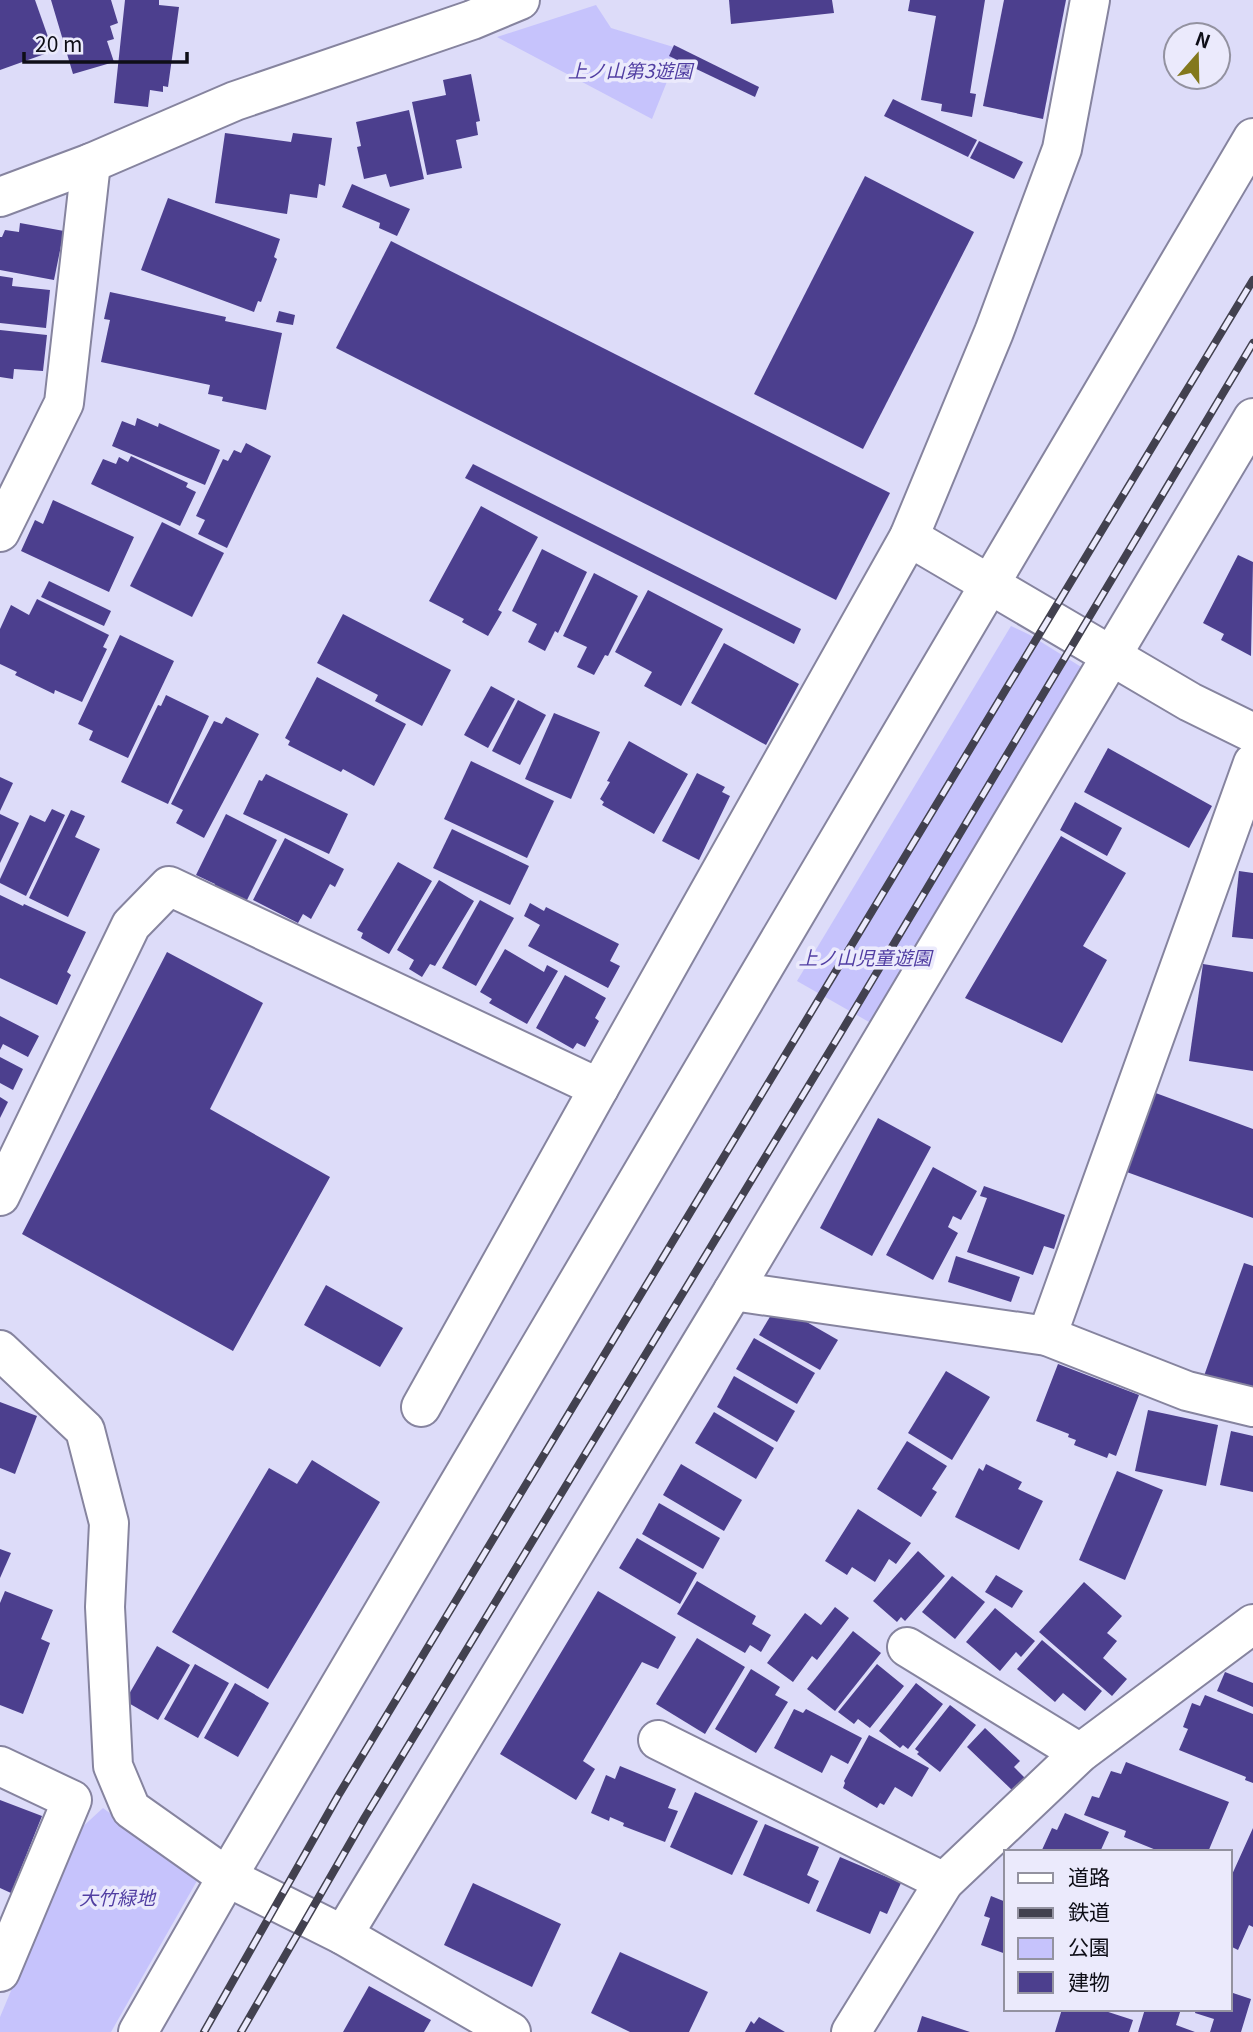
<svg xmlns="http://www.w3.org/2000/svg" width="1253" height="2032" font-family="Georgia,'Noto Sans JP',serif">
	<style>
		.green { fill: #c6c3fc }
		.building { fill: #4c3f8e }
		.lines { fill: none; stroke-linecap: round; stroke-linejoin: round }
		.minor-casing { stroke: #86849f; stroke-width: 42 }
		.minor { stroke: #fff; stroke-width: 38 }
		.rail-casing { stroke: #42414f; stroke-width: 8 }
		.rail { stroke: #ebeafc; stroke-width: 5; stroke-dasharray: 16; stroke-linecap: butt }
		.labels { text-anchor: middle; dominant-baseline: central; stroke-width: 7; stroke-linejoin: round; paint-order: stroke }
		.park-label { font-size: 19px; font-style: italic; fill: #513ea2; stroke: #ebeafc }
	</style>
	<rect width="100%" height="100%" fill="#dddcf9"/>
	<g class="green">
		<path d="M596,5L611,28L680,49L652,119L497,37Z"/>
		<path d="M1011,626L1030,635L1086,670L876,1026L797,981Z"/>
		<path d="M103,1808L198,1879L111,2032H0V2017L78,1831Z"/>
	</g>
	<g class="building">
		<path d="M0,0H35L53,51L0,70Z"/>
		<path d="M51,0H111L118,23L110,26L114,39L107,41L114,62L73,74Z"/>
		<path d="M125,0H159V5L179,7L168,87L163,86V92L150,90L148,107L114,103Z"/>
		<path d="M729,0H832L834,13L731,24Z"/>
		<path d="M910,0H985L970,93L976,94L972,117L941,111L942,104L921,100L936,16L908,11Z"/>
		<path d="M1004,0H1066L1043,119L983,106Z"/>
		<path d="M674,45L759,87L755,97L669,56Z"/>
		<path d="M471,74L480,121L476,122L478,135L456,140L462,168L427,175L412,102L446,95L443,80Z"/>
		<path d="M893,99L977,140L968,157L884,116Z"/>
		<path d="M409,110L424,179L390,187L386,174L364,179L357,147L361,146L356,122Z"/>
		<path d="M225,133L291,142L293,133L332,138L325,186L319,184L317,198L290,194L287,214L215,203Z"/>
		<path d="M979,141L1023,162L1014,179L970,158Z"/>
		<path d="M865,176L974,232L863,449L754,394Z"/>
		<path d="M352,184L410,209L397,236L379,228L380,223L342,207Z"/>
		<path d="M168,198L280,239L274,257L277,259L261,302L258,301L254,312L141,270Z"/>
		<path d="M20,223L64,231L54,280L0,270V237H2L5,230L19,232Z"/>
		<path d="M391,241L890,493L836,600L336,348Z"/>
		<path d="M0,276L13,278L12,286L50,290L46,328L0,323Z"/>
		<path d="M110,292L226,317L225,321L282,333L266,410L222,401L223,397L208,394L210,385L101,362L110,320L104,319Z"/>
		<path d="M279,311L295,315L293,325L276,322Z"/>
		<path d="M0,330L47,335L43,371L14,369L13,379L0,377Z"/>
		<path d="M137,418L158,427L159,423L220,450L205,485L112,446L122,421L135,426Z"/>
		<path d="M246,443L271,456L227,548L198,534L205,520L196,516L223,459L228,461L234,450L241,453Z"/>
		<path d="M131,456L188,483L186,487L196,492L180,526L91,484L103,459L116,464L119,457L128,462Z"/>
		<path d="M473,464L801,629L794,644L465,478Z"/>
		<path d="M53,500L134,537L109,592L21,551L35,520L43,524Z"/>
		<path d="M481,506L538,537L498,610L502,612L488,636L462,622L464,619L429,601Z"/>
		<path d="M162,522L224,553L192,617L130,586Z"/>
		<path d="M542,549L587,572L558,633L555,631L545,651L528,642L537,624L512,611Z"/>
		<path d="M1238,555L1253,562L1251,656L1221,640L1224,634L1203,623Z"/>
		<path d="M594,573L638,596L608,656L605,655L594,675L577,667L587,647L563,636Z"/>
		<path d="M49,581L111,611L104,626L41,597Z"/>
		<path d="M648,590L723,629L681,706L644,686L652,672L615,652Z"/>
		<path d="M37,599L109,635L103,647L107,649L82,702L55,690L54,694L15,675L17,672L0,664V629L11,605L29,615Z"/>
		<path d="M343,614L451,670L422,726L375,701L378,695L317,663Z"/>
		<path d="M120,635L174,661L128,758L89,740L93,731L78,724Z"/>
		<path d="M724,643L799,684L766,745L691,703Z"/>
		<path d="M317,677L406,724L374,786L343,769L341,772L288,745L290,741L285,738Z"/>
		<path d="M491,686L515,699L488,748L464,735Z"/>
		<path d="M166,695L209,716L168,804L121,782L158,705L161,706Z"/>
		<path d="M518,700L546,715L520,765L492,751Z"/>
		<path d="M554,713L600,732L571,799L525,779Z"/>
		<path d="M226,717L259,734L204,838L176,823L183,810L171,804L214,721L222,724Z"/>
		<path d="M629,741L688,774L654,834L602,805L604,802L600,799L610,782L607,781Z"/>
		<path d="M1108,748L1212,806L1189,848L1084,792Z"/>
		<path d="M471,761L554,801L527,858L444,819Z"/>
		<path d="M697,773L725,787L722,792L730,796L699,860L662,841Z"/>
		<path d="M266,774L348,814L329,854L243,814L259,780L262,781Z"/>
		<path d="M0,777L13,783L0,811Z"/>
		<path d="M1075,802L1122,828L1107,856L1060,830Z"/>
		<path d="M52,809L65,815L26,896L0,883V879L30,815L45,822Z"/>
		<path d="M71,810L85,816L75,837L100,849L68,917L29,898Z"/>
		<path d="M0,814L19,823L0,863Z"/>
		<path d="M226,814L277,840L245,904L214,889L215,884L196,875Z"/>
		<path d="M452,829L529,866L510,905L433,868Z"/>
		<path d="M1061,836L1126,873L1083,946L1107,960L1062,1043L965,998Z"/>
		<path d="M285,838L344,869L335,887L330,884L311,919L303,914L298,923L253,900Z"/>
		<path d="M398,862L432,881L389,954L361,938L363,933L357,930Z"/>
		<path d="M1239,871L1253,873V939L1232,937Z"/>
		<path d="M439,880L474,901L435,966L430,964L422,977L409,969L414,960L397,950Z"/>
		<path d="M0,895L23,906L24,904L86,932L67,972L71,975L57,1005L0,978Z"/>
		<path d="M480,900L514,918L476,986L442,968Z"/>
		<path d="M530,903L544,911L546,907L619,944L610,961L620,966L608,988L528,946L540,925L524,916Z"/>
		<path d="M505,949L544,972L547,965L558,971L527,1024L489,1003L492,999L480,992Z"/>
		<path d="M167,952L263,1003L210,1109L330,1177L233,1351L22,1234Z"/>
		<path d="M1203,964L1253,972V1071L1189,1061Z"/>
		<path d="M565,975L606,998L595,1018L599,1021L585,1047L577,1043L573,1049L536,1028Z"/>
		<path d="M0,1016L39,1036L28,1057L3,1044L0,1050Z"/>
		<path d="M0,1057L23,1069L13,1090L0,1083Z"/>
		<path d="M1153,1092L1253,1129V1218L1124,1171Z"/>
		<path d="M0,1097L8,1102L0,1118Z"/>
		<path d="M878,1118L931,1147L872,1256L820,1228Z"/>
		<path d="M933,1167L977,1191L961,1220L953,1216L948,1227L958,1233L933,1280L886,1255Z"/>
		<path d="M984,1186L1065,1215L1054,1249L1044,1246L1033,1275L967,1252L987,1198L980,1196Z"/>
		<path d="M956,1256L1020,1277L1011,1302L948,1282Z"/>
		<path d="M1244,1263L1253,1266V1393L1204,1376Z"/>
		<path d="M326,1285L403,1328L380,1367L304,1325Z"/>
		<path d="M777,1305L838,1340L820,1370L759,1335Z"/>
		<path d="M754,1338L815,1373L797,1404L736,1369Z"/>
		<path d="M1058,1364L1139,1395L1116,1456L1109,1453L1107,1458L1074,1445L1076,1440L1068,1437L1069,1434L1036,1421Z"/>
		<path d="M946,1371L990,1397L952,1460L908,1433Z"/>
		<path d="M734,1376L795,1411L777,1442L717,1407Z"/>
		<path d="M0,1402L37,1416L15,1474L0,1468Z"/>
		<path d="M1148,1410L1218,1425L1206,1486L1135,1471Z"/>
		<path d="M714,1412L774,1448L756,1479L695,1443Z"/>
		<path d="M1231,1431L1253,1436V1492L1220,1485Z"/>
		<path d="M907,1441L947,1466L932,1489L937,1492L921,1517L877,1489Z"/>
		<path d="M312,1460L380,1502L268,1689L172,1632L269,1468L297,1484Z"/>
		<path d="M681,1464L742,1500L724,1531L663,1495Z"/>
		<path d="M986,1464L1022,1482L1018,1489L1043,1501L1019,1550L955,1517L979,1468L983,1471Z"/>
		<path d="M1117,1471L1163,1490L1125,1580L1079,1560Z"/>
		<path d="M659,1503L720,1538L703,1569L642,1534Z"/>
		<path d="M858,1509L911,1543L896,1564L889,1559L875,1582L852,1567L847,1575L825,1561Z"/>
		<path d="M637,1538L697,1573L680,1604L619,1568Z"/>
		<path d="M0,1549L11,1553L0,1578Z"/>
		<path d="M918,1551L945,1576L905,1621L901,1617L897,1622L873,1601Z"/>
		<path d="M996,1575L1023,1591L1012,1608L985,1592Z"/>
		<path d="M952,1576L985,1602L955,1639L922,1612Z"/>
		<path d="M697,1581L756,1616L752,1624L771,1635L761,1652L750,1645L745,1653L677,1614Z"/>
		<path d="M1084,1582L1122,1616L1107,1633L1117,1641L1103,1658L1127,1679L1112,1696L1039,1632Z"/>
		<path d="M5,1591L53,1610L41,1639L50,1643L23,1714L0,1705V1603Z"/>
		<path d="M598,1591L676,1637L658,1669L642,1662L583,1761L595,1769L576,1800L500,1754Z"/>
		<path d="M835,1607L849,1618L817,1660L812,1656L793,1682L767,1663L805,1613L821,1625Z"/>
		<path d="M995,1608L1035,1641L1021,1657L1016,1652L1000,1671L966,1642Z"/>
		<path d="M853,1631L881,1653L835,1711L807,1689Z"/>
		<path d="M697,1638L745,1667L705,1734L656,1704Z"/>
		<path d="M1042,1640L1102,1691L1085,1711L1063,1693L1055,1702L1017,1669Z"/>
		<path d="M157,1646L190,1665L158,1720L125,1701Z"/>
		<path d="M195,1664L229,1683L198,1738L164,1719Z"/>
		<path d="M877,1664L904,1686L870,1728L858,1719L854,1724L838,1712Z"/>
		<path d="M751,1669L780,1687L775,1695L788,1702L756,1753L715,1729Z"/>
		<path d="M1225,1672L1253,1683V1707L1217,1691Z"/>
		<path d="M235,1683L269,1703L238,1757L204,1738Z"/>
		<path d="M916,1683L943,1704L908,1749L903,1745L900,1748L879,1731Z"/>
		<path d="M1205,1695L1253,1714V1783L1245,1780L1246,1777L1179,1750L1188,1729L1183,1727L1192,1703L1200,1706Z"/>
		<path d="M950,1705L976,1725L940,1772L917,1754L919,1752L915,1749Z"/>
		<path d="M794,1709L803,1713L806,1709L862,1738L848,1764L831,1755L822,1773L774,1748Z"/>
		<path d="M985,1728L1020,1761L1014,1767L1025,1778L1013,1791L967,1747Z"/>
		<path d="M869,1735L929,1768L912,1797L895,1787L884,1805L880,1803L877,1808L843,1788L845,1783L844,1781Z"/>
		<path d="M1126,1762L1229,1802L1208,1852H1161L1124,1837L1126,1831L1084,1815L1092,1796L1099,1798L1111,1771L1121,1774Z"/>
		<path d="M620,1766L676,1789L668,1808L678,1811L665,1842L623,1826L624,1823L610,1817L609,1821L591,1813L606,1775L615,1779Z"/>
		<path d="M695,1792L758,1821L732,1875L670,1847Z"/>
		<path d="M0,1800L42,1816L11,1893L0,1888Z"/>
		<path d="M1065,1813L1109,1832L1100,1852H1041L1052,1828L1057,1830Z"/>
		<path d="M765,1824L819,1847L807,1875L819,1881L809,1904L743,1875Z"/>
		<path d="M1253,1828V1927L1249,1925L1238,1950L1230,1946V1879Z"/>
		<path d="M840,1857L901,1883L887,1914L880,1911L870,1934L816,1911Z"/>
		<path d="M473,1883L561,1924L532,1987L444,1945Z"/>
		<path d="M991,1896L1006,1902V1954L981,1945L990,1918L984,1916Z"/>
		<path d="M620,1952L708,1992L689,2032H630L591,2013Z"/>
		<path d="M369,1986L431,2020L424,2032H343Z"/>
		<path d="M1230,1992L1251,1999L1241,2032H1210L1214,2019L1195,2013L1196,2009H1230Z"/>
		<path d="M1062,2009H1099L1133,2020L1129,2032H1055Z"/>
		<path d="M1145,2009H1181L1176,2025L1195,2032H1138Z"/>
		<path d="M922,2016L970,2032H917Z"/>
		<path d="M759,2017L785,2032H745L751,2021L754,2024Z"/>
	</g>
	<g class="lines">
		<defs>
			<g id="minor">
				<path d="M0,197L91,163L235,101L472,20L520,0"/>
				<path d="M0,532L64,403L91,163"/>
				<path d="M909,537L1190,702L1253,733"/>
				<path d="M0,1196L131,925L169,886L599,1088L909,537L994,332L1062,149L1090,0"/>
				<path d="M733,1291L1047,1336L1187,1391L1253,1407"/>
				<path d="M1047,1336L1253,763"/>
				<path d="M0,1350L85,1430L109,1523L105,1607L113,1766L131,1809L227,1877L343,1935L511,2032"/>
				<path d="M421,1407L599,1088"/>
				<path d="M907,1647L1080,1753"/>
				<path d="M658,1740L944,1882"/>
				<path d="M0,1766L72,1800L0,1972"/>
				<path d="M343,1935L733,1291L1253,418"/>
				<path d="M138,2032L227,1877L1253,138"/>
				<path d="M851,2032L944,1882L1080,1753L1253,1624"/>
			</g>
		</defs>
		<use href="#minor" class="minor-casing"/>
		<use href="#minor" class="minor"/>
		<defs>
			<g id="rail">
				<path d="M204,2032L338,1796L1253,280"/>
				<path d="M241,2032L365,1817L840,1034L1253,343"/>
			</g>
		</defs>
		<use href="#rail" class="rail-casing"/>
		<use href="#rail" class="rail"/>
	</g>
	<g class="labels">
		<g class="park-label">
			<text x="630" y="69">上ノ山第3遊園</text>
			<text x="865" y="956">上ノ山児童遊園</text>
			<text x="117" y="1896">大竹緑地</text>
		</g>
	</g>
	<rect x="1004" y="1850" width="228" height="161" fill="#ebeafc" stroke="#9392a0" stroke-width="2"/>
	<rect x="1018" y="1873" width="35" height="10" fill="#ffffff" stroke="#9392a0" stroke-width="2"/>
	<text x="1068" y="1885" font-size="21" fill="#0e0e17">道路</text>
	<rect x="1018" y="1908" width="35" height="10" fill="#42414f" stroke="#9392a0" stroke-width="2"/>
	<text x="1068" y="1920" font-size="21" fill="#0e0e17">鉄道</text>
	<rect x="1018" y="1938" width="35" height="21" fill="#c6c3fc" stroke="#9392a0" stroke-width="2"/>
	<text x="1068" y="1955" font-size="21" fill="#0e0e17">公園</text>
	<rect x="1018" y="1972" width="35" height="21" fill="#4c3f8e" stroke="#9392a0" stroke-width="2"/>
	<text x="1068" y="1990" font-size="21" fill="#0e0e17">建物</text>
	<g transform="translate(1197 56) rotate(20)"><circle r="33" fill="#ebeafc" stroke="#9392a0" stroke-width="2"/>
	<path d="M0-5L12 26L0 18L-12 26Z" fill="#83781d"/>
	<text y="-10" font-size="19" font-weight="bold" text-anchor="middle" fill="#0e0e17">N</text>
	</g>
	<path d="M24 52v10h163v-10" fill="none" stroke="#0e0e17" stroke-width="3.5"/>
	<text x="35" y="52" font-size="21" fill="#0e0e17" stroke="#ebeafc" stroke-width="5" paint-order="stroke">20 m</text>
</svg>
